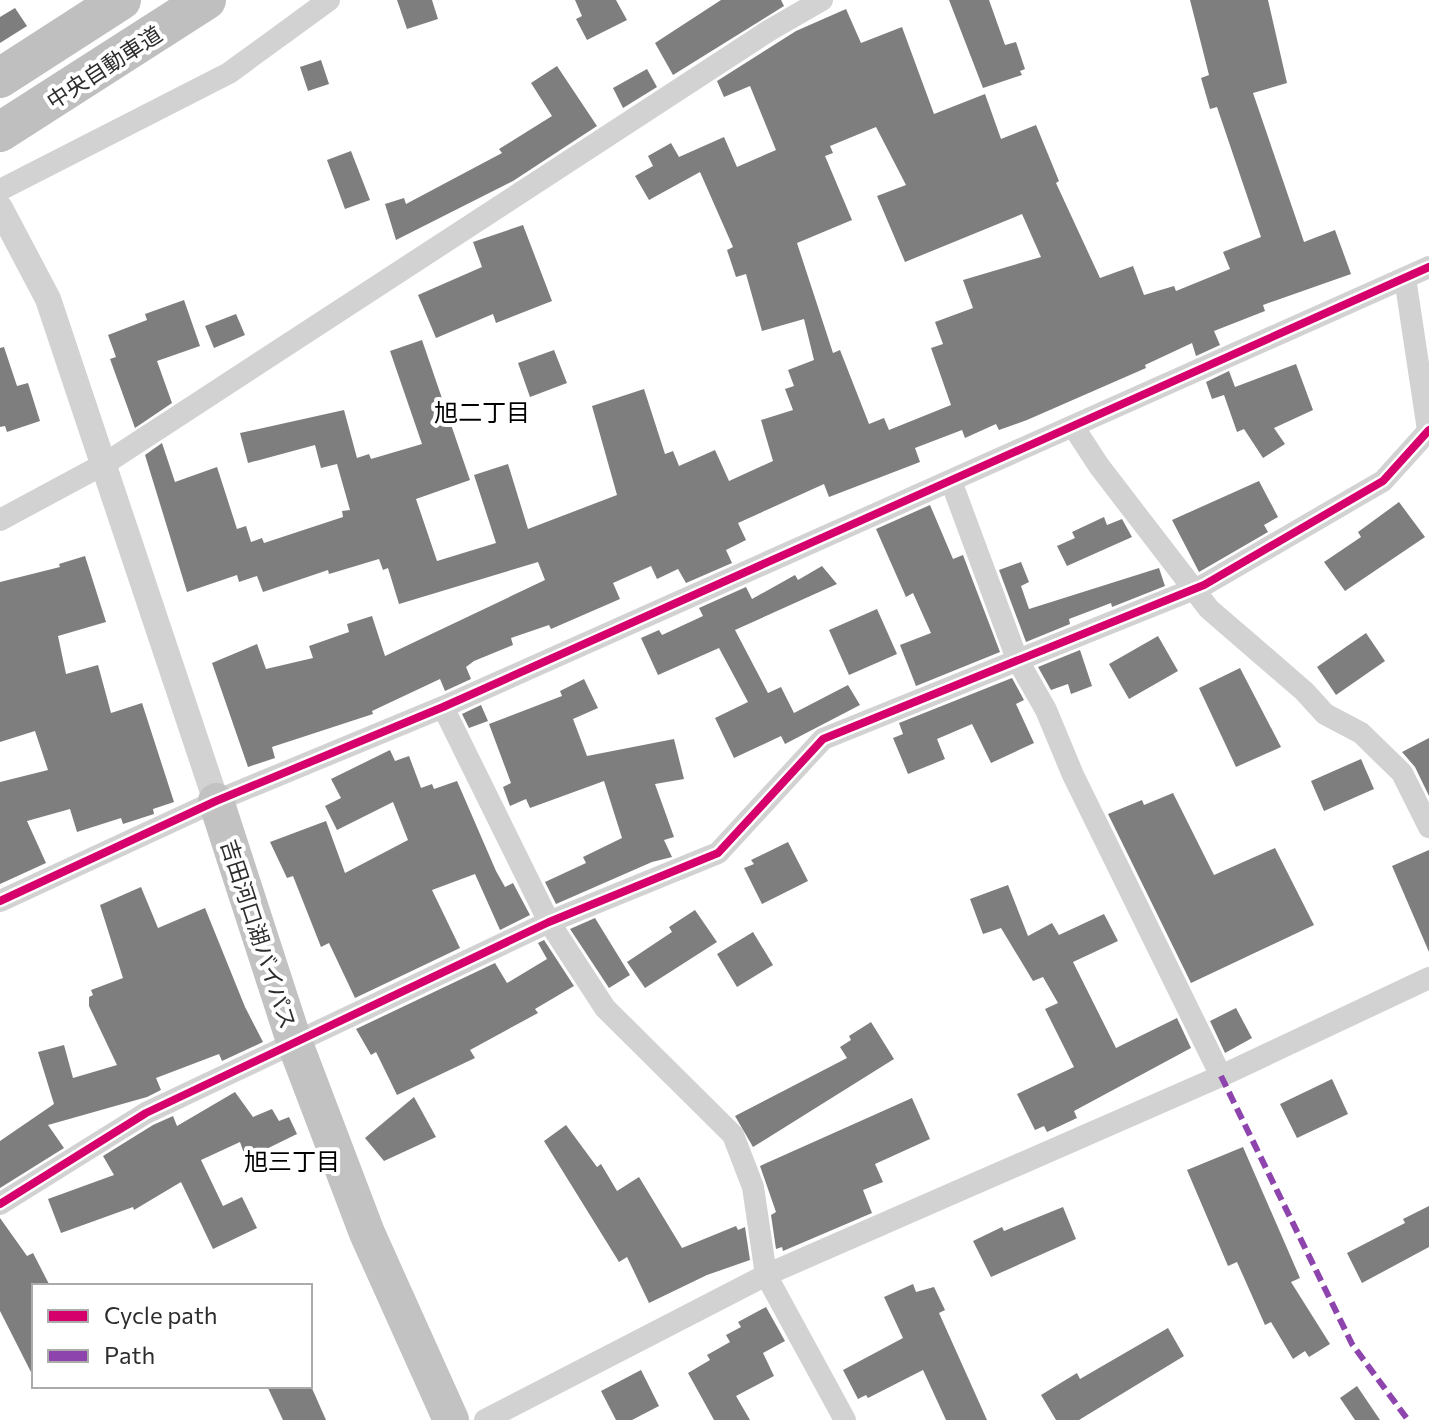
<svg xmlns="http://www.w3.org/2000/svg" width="1429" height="1420" font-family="Commissioner,'Noto Sans JP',sans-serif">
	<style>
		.building { fill: #7e7e7e; fill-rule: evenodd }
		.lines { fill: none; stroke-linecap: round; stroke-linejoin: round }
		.minor { stroke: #d2d2d2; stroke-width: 22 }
		.tertiary { stroke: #d2d2d2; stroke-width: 26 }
		.trunk { stroke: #c2c2c2; stroke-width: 36 }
		.motorway { stroke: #bfbfbf; stroke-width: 40 }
		.quiet { stroke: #8e44ad; stroke-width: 6; stroke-dasharray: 12 6; stroke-linecap: butt }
		.cycleway-casing { stroke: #fff; stroke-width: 13 }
		.cycleway { stroke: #d6006c; stroke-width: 8 }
		.labels { text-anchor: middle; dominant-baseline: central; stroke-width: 8; stroke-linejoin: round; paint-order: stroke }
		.street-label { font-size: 22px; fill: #2d2d2d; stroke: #fff }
		.neighbourhood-label { font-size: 24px; fill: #000; stroke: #fff }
	</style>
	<rect width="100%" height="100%" fill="#fff"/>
	<g class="building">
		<path d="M397,0H432L438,19L407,29Z"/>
		<path d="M575,0H616L627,20L587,40L576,19L582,16Z"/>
		<path d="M721,0H781L784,6L673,75L655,43Z"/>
		<path d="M949,0H989L1005,45L1016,42L1025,69L1020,71L1022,75L983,88Z"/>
		<path d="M1190,0H1268L1287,83L1253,93L1304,242L1335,230L1351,274L1263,305L1265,311L1214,331L1220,345L1196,356L1192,343L1145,365L1146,368L1027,420L999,430L996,424L965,438L962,430L915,448L920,462L829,497L824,484L738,523L746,540L726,550L732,563L686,583L678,569L657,579L651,566L613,583L620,599L551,629L549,625L511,638L513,645L474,661L466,667L471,679L445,691L440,679L372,711L373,714L272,747L275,758L248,767L212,663L257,644L266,669L313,658L309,646L349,632L347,624L372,616L385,656L545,580L538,562L399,604L388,568L383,570L379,559L329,574L328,570L263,592L257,576L239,582L237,575L187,592L145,455L162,443L175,482L217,467L237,529L246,526L251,542L262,538L264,543L343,517L342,511L350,510L337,464L321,468L315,445L248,463L240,433L344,410L357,458L369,454L371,459L422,444L390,351L422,340L470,480L416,499L437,561L496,543L474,475L508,464L528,529L617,495L592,406L644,389L665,454L673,451L679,466L715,450L729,481L773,461L761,420L793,410L785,389L794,386L788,370L814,360L804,319L762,331L746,274L736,277L727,250L733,247L700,172L649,200L635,176L653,166L648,156L671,143L679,157L724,137L737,167L776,150L750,86L724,97L717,81L796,31L846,9L861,43L902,27L934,114L985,94L1001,139L1036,125L1059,181L1056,183L1100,278L1133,266L1144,295L1174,286L1176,291L1230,269L1223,252L1261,237L1217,107L1210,109L1201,78L1209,75ZM876,127L906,185L877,196L905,262L1022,214L1041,257L963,280L973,308L935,322L943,344L931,348L951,405L889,430L884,418L869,424L840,350L833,353L797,243L852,220L825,156L833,153L830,146Z"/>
		<path d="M15,8L27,26L0,43V17Z"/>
		<path d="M321,60L329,84L308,91L300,67Z"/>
		<path d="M557,66L597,126L513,181L396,240L385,204L404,198L406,204L502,153L499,149L552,116L531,83Z"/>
		<path d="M647,69L657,87L623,108L613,88Z"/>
		<path d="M351,151L370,200L345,209L327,160Z"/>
		<path d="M523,225L552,301L496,323L493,314L436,338L418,295L482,267L473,242Z"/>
		<path d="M184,300L200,346L157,361L172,403L135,428L110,359L116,357L108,335L147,320L145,314Z"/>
		<path d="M236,314L245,335L214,348L205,326Z"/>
		<path d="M4,347L17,386L28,383L40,421L7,432L5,426L0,427V348Z"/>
		<path d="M554,350L567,383L530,397L518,363Z"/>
		<path d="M1296,364L1313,410L1274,428L1285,444L1263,458L1244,429L1237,432L1224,395L1212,399L1206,382L1229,371L1235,387Z"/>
		<path d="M1259,481L1278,517L1264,525L1268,532L1199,572L1172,520Z"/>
		<path d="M1399,502L1425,537L1345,591L1324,562L1361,537L1358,532Z"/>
		<path d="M930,505L953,559L963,555L1000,652L916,686L900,645L931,633L913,593L906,597L876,529Z"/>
		<path d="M1104,517L1107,525L1122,519L1132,537L1067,566L1057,546L1075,538L1072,532Z"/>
		<path d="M85,556L106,622L58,636L66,674L98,665L111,713L142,703L174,802L153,809L154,814L123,824L121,818L77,832L70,809L27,821L46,863L0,884V782L48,770L35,731L0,742V582L60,567L59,564Z"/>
		<path d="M1021,562L1029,582L1021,586L1029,609L1159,568L1165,586L1112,607L1111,603L1069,619L1070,624L1026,642L999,570Z"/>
		<path d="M822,566L837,584L735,630L768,693L781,687L794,713L848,685L860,705L785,744L781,736L734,758L715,718L748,702L719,648L658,675L641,638L659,630L662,635L703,616L699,608L746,587L752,599L795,575L798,580Z"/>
		<path d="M877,609L897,654L849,675L829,630Z"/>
		<path d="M1366,633L1385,661L1336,695L1317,667Z"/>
		<path d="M1158,636L1178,671L1129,699L1109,664Z"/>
		<path d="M1080,650L1092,686L1071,694L1068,684L1051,690L1038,667Z"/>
		<path d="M1240,668L1281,747L1236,767L1199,688Z"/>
		<path d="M1012,678L1024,700L1016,704L1034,743L991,763L972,724L937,739L945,759L908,774L893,738L903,734L899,723Z"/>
		<path d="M584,679L598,708L573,719L587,756L674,739L684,779L655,784L674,837L664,840L672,857L652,862L556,904L545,882L586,863L583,857L622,838L604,781L530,808L526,799L510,806L503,787L511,783L489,724L562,696L560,691Z"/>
		<path d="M481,705L488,721L469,728L462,714Z"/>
		<path d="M1429,738V796L1415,767L1402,752Z"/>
		<path d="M390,750L395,761L409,756L421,788L432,784L434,789L457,781L496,871L505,887L513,883L530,915L500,930L475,874L432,890L460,948L355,998L329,943L321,947L293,876L287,878L270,842L326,821L345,873L408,840L393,802L337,830L325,806L341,798L331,779Z"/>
		<path d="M1361,759L1374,789L1324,811L1311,781Z"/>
		<path d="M1173,793L1214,875L1275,848L1314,925L1191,983L1108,814L1142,800L1144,805Z"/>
		<path d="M788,842L808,881L762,904L744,868L754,864L751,860Z"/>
		<path d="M1429,850V952L1392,866Z"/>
		<path d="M1008,885L1028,936L1052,923L1059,935L1104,914L1118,941L1073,962L1116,1048L1177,1018L1191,1048L1074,1111L1077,1118L1047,1132L1044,1126L1035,1130L1017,1094L1074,1067L1045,1009L1058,1003L1043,977L1033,981L1001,928L983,934L970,899Z"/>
		<path d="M141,887L158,928L205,908L245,1007L263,1042L222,1061L219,1054L156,1078L161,1090L147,1097L48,1125L64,1148L0,1188V1141L54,1104L38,1052L64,1045L73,1078L117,1065L89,1006V997L93,995L91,990L123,978L100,905Z"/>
		<path d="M695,910L717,942L645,988L627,962L672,932L669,927Z"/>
		<path d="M595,918L630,975L609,988L570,929Z"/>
		<path d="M753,932L773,965L737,987L717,954Z"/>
		<path d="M544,940L574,986L535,1009L538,1013L470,1050L475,1058L397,1095L376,1052L371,1055L356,1029L495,963L507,983L547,959L538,943Z"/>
		<path d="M1236,1008L1252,1038L1225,1053L1210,1021Z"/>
		<path d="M871,1022L894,1059L753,1147L735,1116L847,1058L840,1047L851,1040L849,1036Z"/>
		<path d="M1332,1079L1348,1114L1297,1138L1280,1104Z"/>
		<path d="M235,1092L253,1117L272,1109L279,1121L289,1117L297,1134L246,1159L240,1142L201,1160L223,1206L242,1197L257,1228L213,1249L181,1182L134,1210L133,1207L61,1233L48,1199L114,1175L103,1156L153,1125L173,1116L177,1126Z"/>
		<path d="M414,1097L436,1137L384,1161L365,1138Z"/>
		<path d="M912,1098L930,1139L875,1164L883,1182L863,1190L872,1213L783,1251L782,1247L776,1249L771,1215L776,1212L760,1166Z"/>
		<path d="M566,1125L597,1167L601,1164L617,1191L639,1177L682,1248L736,1226L738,1230L745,1227L750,1260L707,1275L649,1303L627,1257L619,1262L544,1141Z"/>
		<path d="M1243,1147L1300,1278L1291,1282L1330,1344L1309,1357L1305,1351L1293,1359L1271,1322L1265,1325L1237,1262L1228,1266L1187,1170Z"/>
		<path d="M1429,1206V1247L1362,1283L1347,1253L1405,1223L1403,1219Z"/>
		<path d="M1063,1207L1076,1239L991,1277L973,1241L1002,1227L1004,1231Z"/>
		<path d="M0,1218L27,1256L33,1253L50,1286H34V1378L0,1311Z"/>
		<path d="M913,1284L916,1292L934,1287L945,1310L939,1313L987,1420H946L923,1370L868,1398L866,1395L858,1399L843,1370L903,1338L884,1297Z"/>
		<path d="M766,1307L785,1341L763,1353L774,1376L736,1396L750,1420H714L688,1373L710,1360L707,1355L730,1342L726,1335L741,1327L738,1322Z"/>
		<path d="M1168,1328L1184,1356L1079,1420H1056L1041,1395L1077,1373L1080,1379Z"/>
		<path d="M641,1370L659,1406L632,1420H616L601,1391Z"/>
		<path d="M267,1386H311L326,1420H283Z"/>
		<path d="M1357,1386L1380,1420H1355L1340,1398Z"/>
	</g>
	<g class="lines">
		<g class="minor">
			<path d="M0,190L229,73L329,0"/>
			<path d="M1405,278L1428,430"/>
			<path d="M1073,426L1099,466L1209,609L1304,691L1325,714L1361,733L1402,773L1429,827"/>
			<path d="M951,481L1017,659L1046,710L1073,775L1221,1076"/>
			<path d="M0,520L106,463L770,30L822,0"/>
			<path d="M443,707L549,922L605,1008L733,1135L753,1187L766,1275L845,1420"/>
			<path d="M0,901L216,801L443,707L1429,267"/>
			<path d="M0,1204L146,1113L549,922L718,853L823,739L1204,585L1383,481L1429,430"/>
			<path d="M485,1420L766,1275L1221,1076L1429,978"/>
		</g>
		<path class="tertiary" d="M0,208L48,299L216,801"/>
		<path class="trunk" d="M216,801L294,1041L367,1233L451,1420"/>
		<g class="motorway">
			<path d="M0,78L121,0"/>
			<path d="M0,132L206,0"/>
		</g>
		<path class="quiet" d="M1221,1076L1352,1344L1408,1420"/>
		<defs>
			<g id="cycleway">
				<path d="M0,901L216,801L443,707L1429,267"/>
				<path d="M0,1204L146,1113L549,922L718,853L823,739L1204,585L1383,481L1429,430"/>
			</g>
		</defs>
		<use href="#cycleway" class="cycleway-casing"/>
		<use href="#cycleway" class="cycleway"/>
	</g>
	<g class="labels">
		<g class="street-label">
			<text transform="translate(104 67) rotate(-33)">中央自動車道</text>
			<text transform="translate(259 934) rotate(72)">吉田河口湖バイパス</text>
		</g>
		<g class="neighbourhood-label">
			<text x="482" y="411">旭二丁目</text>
			<text x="292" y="1160">旭三丁目</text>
		</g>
	</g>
	<rect x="32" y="1284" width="280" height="104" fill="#ffffff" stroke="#ababab" stroke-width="2"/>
	<rect x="48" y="1310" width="40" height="12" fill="#d6006c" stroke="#ababab" stroke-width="2"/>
	<text x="104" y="1324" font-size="24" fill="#2d2d2d">Cycle path</text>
	<rect x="48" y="1350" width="40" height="12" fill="#8e44ad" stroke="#ababab" stroke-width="2"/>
	<text x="104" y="1364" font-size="24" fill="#2d2d2d">Path</text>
</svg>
